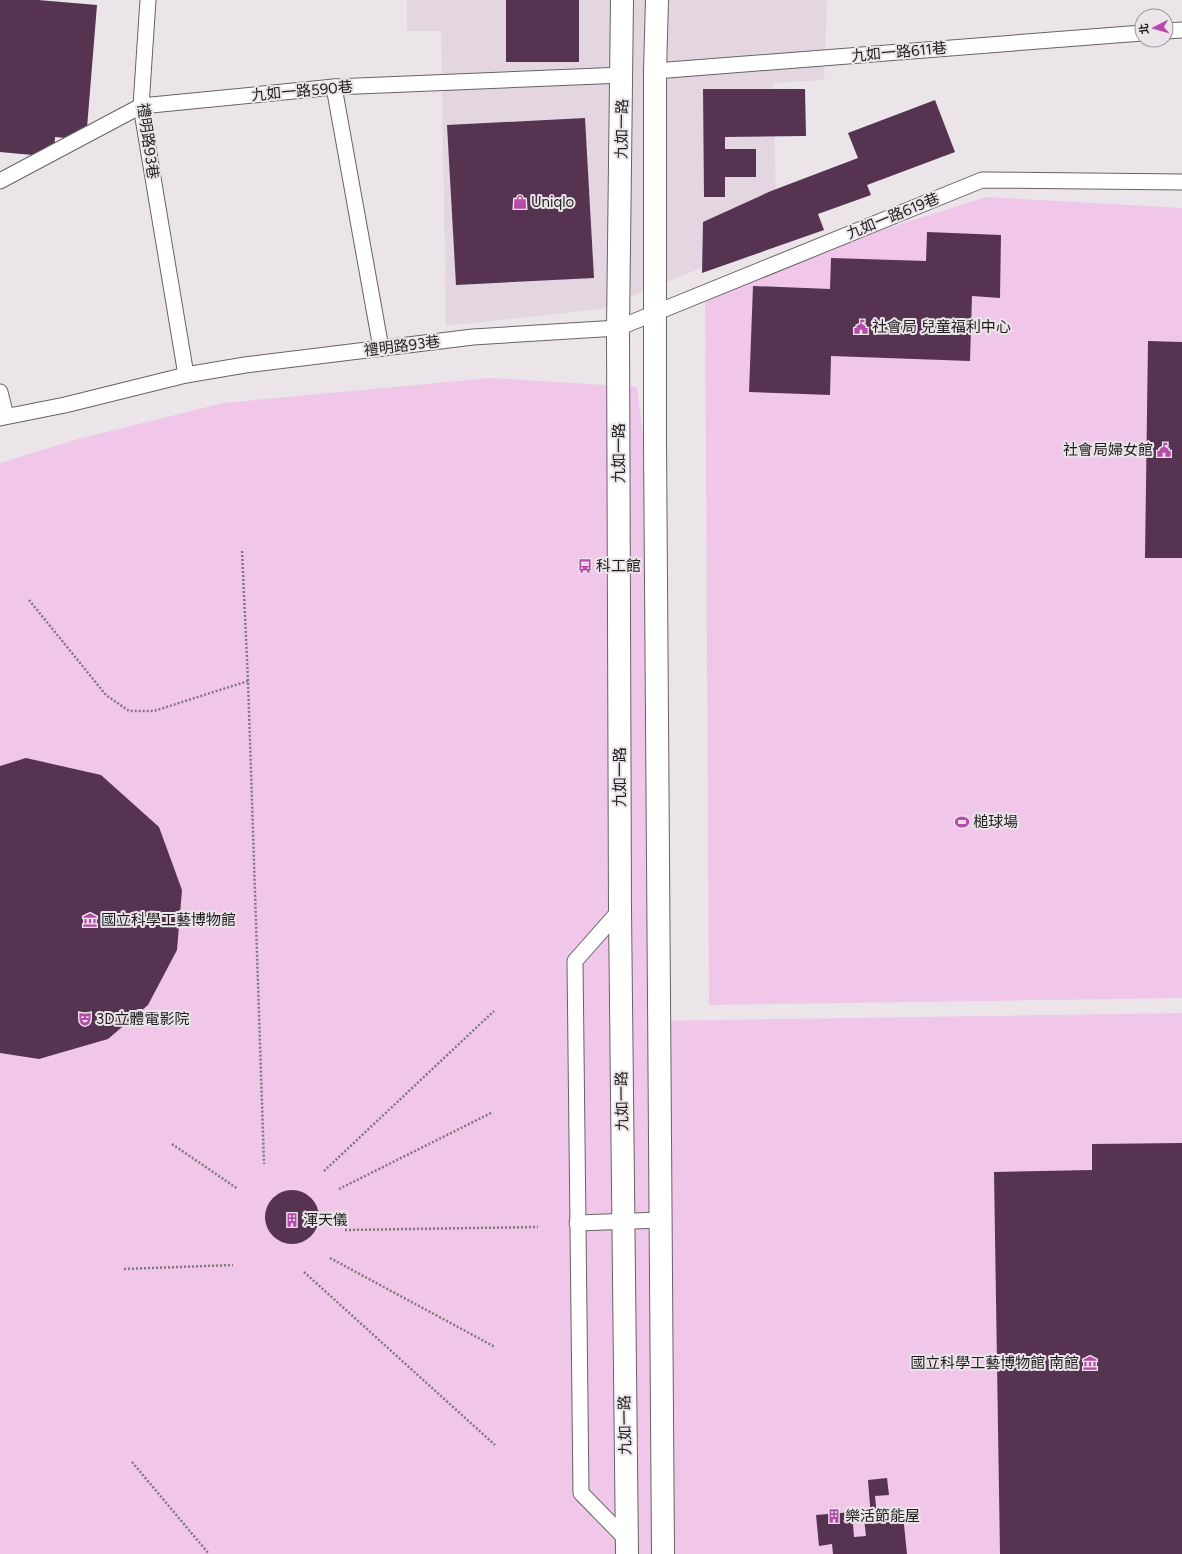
<svg xmlns="http://www.w3.org/2000/svg" width="1182" height="1554" font-family="Figtree,'Noto Sans TC',sans-serif">
	<style>
		.built { fill: #e3d6e0 }
		.green { fill: #f0c7e8 }
		.building { fill: #563451 }
		.lines { fill: none; stroke-linecap: round; stroke-linejoin: round }
		.service-casing { stroke: #686267; stroke-width: 17 }
		.primary-casing { stroke: #686267; stroke-width: 24 }
		.path { stroke: #7d797c; stroke-width: 2.5; stroke-dasharray: 2 2; stroke-linecap: butt }
		.service { stroke: #fff; stroke-width: 15 }
		.primary { stroke: #fff; stroke-width: 22 }
		.labels { text-anchor: middle; dominant-baseline: central; stroke-width: 4; stroke-linejoin: round; paint-order: stroke }
		.street-label { font-size: 15px; fill: #1f1c1e; stroke: #ebe5ea }
		.poi-label { font-size: 15px; fill: #1f1c1e; stroke: #ebe5ea; text-anchor: start }
	</style>
	<rect width="100%" height="100%" fill="#ebe5ea"/>
	<path class="built" d="M407,0H827L824,80L773,83L777,237L601,309L446,326L441,31H407Z"/>
	<g class="green">
		<path d="M986,197L1182,208V998L709,1005L705,286Z"/>
		<path d="M491,378L637,387L644,445L652,1021L1182,1013V1554H0V463L78,439L223,403Z"/>
	</g>
	<g class="building">
		<path d="M0,0H38L97,5L86,140L55,137L54,157L0,152Z"/>
		<rect x="506" y="0" width="73" height="62"/>
		<path d="M703,89H805L806,136L725,137V149H756V177H725V197H704Z"/>
		<path d="M935,100L955,152L867,185L871,195L818,214L824,230L702,273L703,222L771,191L858,158L848,133Z"/>
		<path d="M585,118L594,278L456,285L447,125Z"/>
		<path d="M927,232L1001,235L1000,298L972,296L970,361L831,356L830,395L749,392L753,286L830,289L831,258L926,261Z"/>
		<path d="M1148,341L1182,342V558H1145Z"/>
		<path d="M26,758L101,775L159,827L182,890L177,950L148,1005L108,1039L39,1059L0,1053V766Z"/>
		<path d="M1182,1143V1554H1000L994,1172L1092,1170V1144Z"/>
		<circle cx="292" cy="1217" r="27"/>
		<path d="M887,1478L889,1495L875,1496L877,1517L903,1515L907,1554H833L832,1544L819,1546L816,1515L852,1512L854,1537L866,1536L864,1518H871L868,1480Z"/>
	</g>
	<g class="lines">
		<defs>
			<g id="service">
				<path d="M148,0L141,106L186,375"/>
				<path d="M1166,31L1182,30"/>
				<path d="M655,71L1142,33"/>
				<path d="M334,87L381,348"/>
				<path d="M0,181L141,106L334,87L623,75"/>
				<path d="M0,392L6,416"/>
				<path d="M0,418L65,405L186,375L245,365L473,337L618,328L982,180L1182,182"/>
				<path d="M620,910L575,961L581,1493L626,1539"/>
				<path d="M577,1223L661,1220"/>
			</g>
			<g id="primary">
				<path d="M622,0L618,328L620,910L627,1554"/>
				<path d="M657,0L655,71V442L663,1554"/>
			</g>
		</defs>
		<use href="#service" class="service-casing"/>
		<use href="#primary" class="primary-casing"/>
		<g class="path">
			<path d="M242,551L248,681L264,1164"/>
			<path d="M29,600L106,695L129,711H154L248,681"/>
			<path d="M172,1144L238,1189"/>
			<path d="M324,1171L494,1011"/>
			<path d="M339,1189L493,1112"/>
			<path d="M345,1230L538,1227"/>
			<path d="M330,1258L495,1347"/>
			<path d="M124,1269L233,1265"/>
			<path d="M304,1272L495,1445"/>
			<path d="M132,1462L209,1554"/>
		</g>
		<use href="#service" class="service"/>
		<use href="#primary" class="primary"/>
	</g>
	<defs>
		<symbol id="shop-bare" viewBox="-9 -9 18 18"><path d="M-5-2.5h2.3a2.7 3.5 0 0 1 5.4 0H5L5.5 6h-11ZM-1.5-2.5h3a1.5 2.3 0 0 0-3 0Z" fill="#b74bab" stroke="#ebe5ea" stroke-width="2.5" paint-order="stroke"/></symbol>
		<symbol id="civic-bare" viewBox="-9 -9 18 18"><path d="M-.6-6.5H3V-4.5H.6V-3L4-1V1h2V6H-6V1h2V-1L-.6-3ZM-1.2 2.5V6h2.4V2.5Z" fill="#b74bab" stroke="#ebe5ea" stroke-width="2.5" paint-order="stroke"/></symbol>
		<symbol id="bus-bare" viewBox="-9 -9 18 18"><path d="M-5-6H5V4H4V6H2V4H-2V6H-4V4H-5ZM-3.5-4V0h7V-4ZM-3.5 1.2v1.5H-2V1.2ZM2 1.2v1.5H3.5V1.2Z" fill="#b74bab" stroke="#ebe5ea" stroke-width="2.5" paint-order="stroke"/></symbol>
		<symbol id="stadium-bare" viewBox="-9 -9 18 18"><path d="M0-5a6.5 5 0 1 0 0 10a6.5 5 0 1 0 0-10ZM-3.5-1.8h7v3.6h-7Z" fill="#b74bab" stroke="#ebe5ea" stroke-width="2.5" paint-order="stroke"/></symbol>
		<symbol id="museum-bare" viewBox="-9 -9 18 18"><path d="M0-6L6-3V-2H-6V-3ZM-5-1h2V3h-2ZM-1-1h2V3h-2ZM3-1h2V3H3ZM-6 4H6V6H-6Z" fill="#b74bab" stroke="#ebe5ea" stroke-width="2.5" paint-order="stroke"/></symbol>
		<symbol id="theatre-bare" viewBox="-9 -9 18 18"><path d="M-5-5.5Q0-4 5-5.5V0Q5 5 0 6Q-5 5-5 0ZM-3.3-2.5H-1v1.5H-3.3ZM1-2.5H3.3v1.5H1ZM-2.8 1Q0 5.5 2.8 1Z" fill="#b74bab" stroke="#ebe5ea" stroke-width="2.5" paint-order="stroke"/></symbol>
		<symbol id="building-bare" viewBox="-9 -9 18 18"><path d="M-4-6H4V6H1V3H-1V6H-4ZM-2.5-4.3h1.7v1.8h-1.7ZM.8-4.3h1.7v1.8H.8ZM-2.5-1h1.7V.8h-1.7ZM.8-1h1.7V.8H.8Z" fill="#b74bab" stroke="#ebe5ea" stroke-width="2.5" paint-order="stroke"/></symbol>
	</defs>
	<g fill-rule="evenodd">
		<use href="#shop-bare" x="510" y="192" width="20" height="20"/>
		<use href="#civic-bare" x="851" y="317" width="20" height="20"/>
		<use href="#civic-bare" x="1154" y="440" width="20" height="20"/>
		<use href="#bus-bare" x="575" y="556" width="20" height="20"/>
		<use href="#stadium-bare" x="952" y="812" width="20" height="20"/>
		<use href="#museum-bare" x="80" y="910" width="20" height="20"/>
		<use href="#theatre-bare" x="75" y="1009" width="20" height="20"/>
		<use href="#building-bare" x="282" y="1210" width="20" height="20"/>
		<use href="#museum-bare" x="1080" y="1353" width="20" height="20"/>
		<use href="#building-bare" x="824" y="1506" width="20" height="20"/>
	</g>
	<g class="labels">
		<g class="street-label">
			<text transform="translate(899 52) rotate(-5)">九如一路611巷</text>
			<text transform="translate(302 91) rotate(-5)">九如一路590巷</text>
			<text transform="translate(622 129) rotate(-89)">九如一路</text>
			<text transform="translate(148 141) rotate(82)">禮明路93巷</text>
			<text transform="translate(893 216) rotate(-22)">九如一路619巷</text>
			<text transform="translate(402 346) rotate(-7)">禮明路93巷</text>
			<text transform="translate(619 453) rotate(-90)">九如一路</text>
			<text transform="translate(620 777) rotate(-90)">九如一路</text>
			<text transform="translate(622 1101) rotate(-91)">九如一路</text>
			<text transform="translate(625 1425) rotate(-91)">九如一路</text>
		</g>
		<g class="poi-label">
			<text x="531" y="202">Uniqlo</text>
			<text x="872" y="327">社會局 兒童福利中心</text>
			<text x="1153" y="450" text-anchor="end">社會局婦女館</text>
			<text x="596" y="566">科工館</text>
			<text x="973" y="822">槌球場</text>
			<text x="101" y="920">國立科學工藝博物館</text>
			<text x="96" y="1019">3D立體電影院</text>
			<text x="303" y="1220">渾天儀</text>
			<text x="1079" y="1363" text-anchor="end">國立科學工藝博物館 南館</text>
			<text x="845" y="1516">樂活節能屋</text>
		</g>
	</g>
	<g transform="translate(1154 28) rotate(264)"><circle r="19" fill="#ebe5ea" stroke="#999598"/>
	<path d="M0-3L7 15L0 10L-7 15Z" fill="#b74bab"/>
	<text y="-6" font-size="11" font-weight="bold" text-anchor="middle" fill="#1f1c1e">北</text>
	</g>
</svg>
